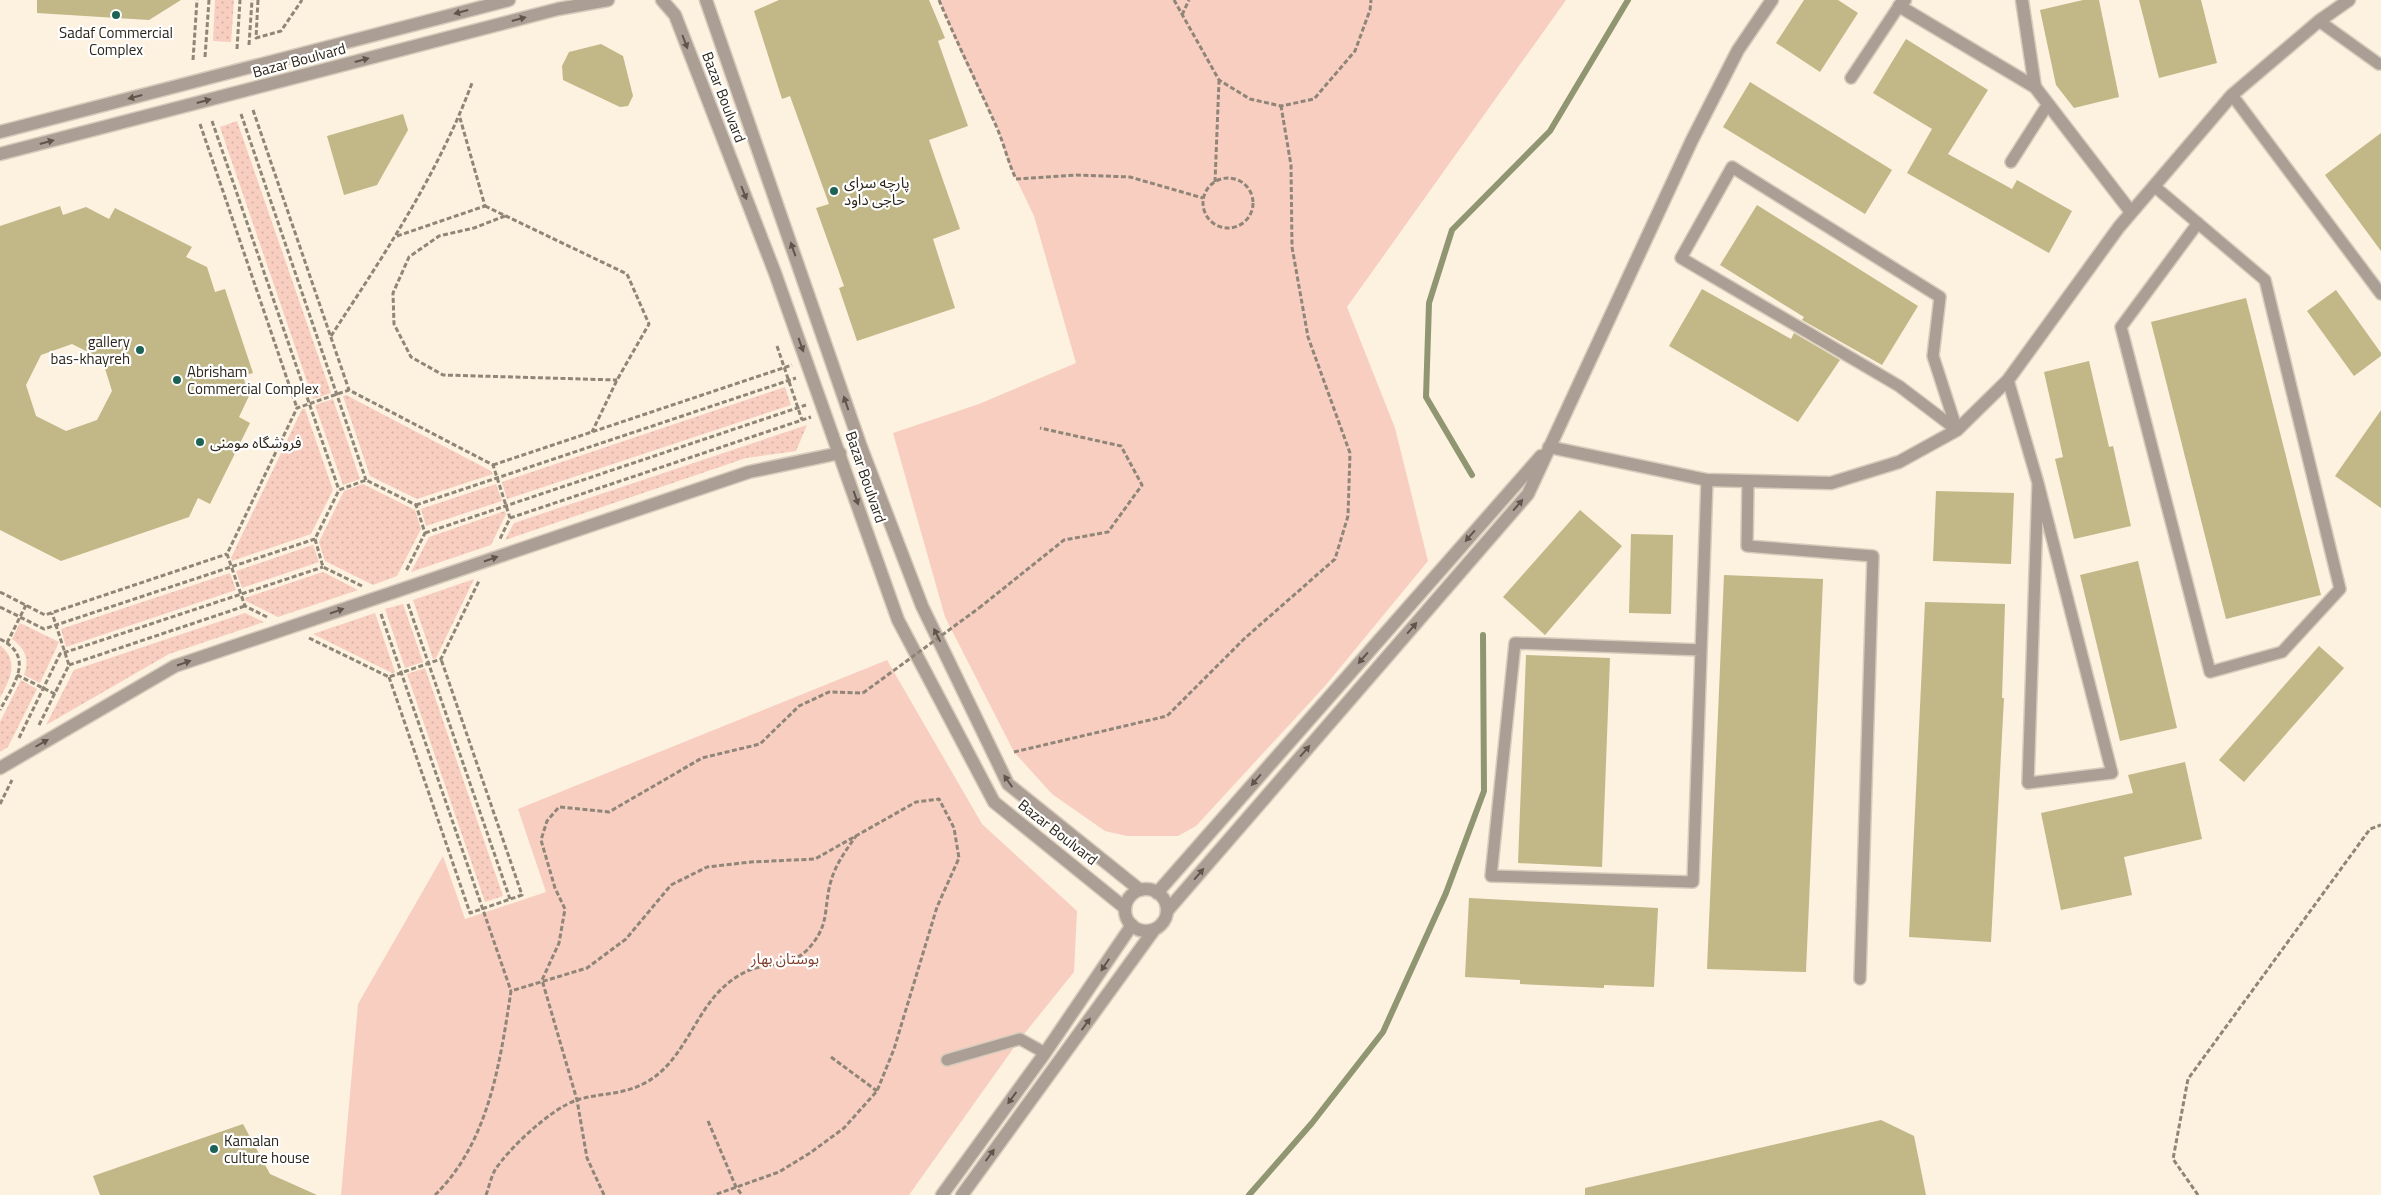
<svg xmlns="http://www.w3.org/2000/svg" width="2381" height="1195" font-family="'Titillium Web','Noto Sans Arabic',sans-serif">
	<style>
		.grass { fill: url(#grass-dots) }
		.green { fill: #f8cec1 }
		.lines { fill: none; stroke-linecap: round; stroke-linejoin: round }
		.stream { stroke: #919672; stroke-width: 6 }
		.building { fill: #c1b787; fill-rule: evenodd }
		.service-casing { stroke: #d7ccbc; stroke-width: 14 }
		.minor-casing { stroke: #d7ccbc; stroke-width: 15 }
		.tertiary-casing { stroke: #d7ccbc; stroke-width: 15 }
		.path { stroke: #8f8678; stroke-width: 3; stroke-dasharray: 5 2.5; stroke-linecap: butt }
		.service { stroke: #ab9e95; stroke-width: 11 }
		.minor { stroke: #ab9e95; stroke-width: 12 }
		.tertiary { stroke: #ab9e95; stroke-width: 12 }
		.path-bridge { stroke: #8f8678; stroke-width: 3; stroke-dasharray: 5 2.5; stroke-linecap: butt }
		.oneway { fill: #5f554b }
		.poi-dot { fill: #1c6356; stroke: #fff; stroke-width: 2 }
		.labels { text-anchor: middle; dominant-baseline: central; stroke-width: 4.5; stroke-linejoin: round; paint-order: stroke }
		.poi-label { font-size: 15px; fill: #2c251a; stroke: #fff; text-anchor: start }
		.street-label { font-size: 15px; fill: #2c251a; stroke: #fff }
		.park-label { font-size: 15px; fill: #803f2b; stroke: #fff }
	</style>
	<defs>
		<pattern id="grass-dots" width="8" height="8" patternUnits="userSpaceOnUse" patternTransform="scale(1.25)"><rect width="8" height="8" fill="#f8cec1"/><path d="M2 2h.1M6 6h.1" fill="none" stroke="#d5b1a5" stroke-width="1.8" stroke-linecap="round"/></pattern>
	</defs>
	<rect width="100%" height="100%" fill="#fdf1df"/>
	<g class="grass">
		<path d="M215,0H234L231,42L213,41Z"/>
		<path d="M237,121L331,393L313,399L220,127Z"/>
		<path d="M785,387L791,405L507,499L502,482Z"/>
		<path d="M346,395L491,471L493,474L417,499L370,476L343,396Z"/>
		<path d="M333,399L360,479L343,485L315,405Z"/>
		<path d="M302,409H305L333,490L311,534L232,561L231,558Z"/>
		<path d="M807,425L796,451L746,458L505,540L514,523Z"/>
		<path d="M363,484L415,510L421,529L397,576L373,585L325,561L319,542L344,491Z"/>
		<path d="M496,484L502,501L426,526L421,509Z"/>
		<path d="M505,511L506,514L491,545L411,572L429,537Z"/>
		<path d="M313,545L319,562L242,588L236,571Z"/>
		<path d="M323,572L358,590L278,617L246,601L245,598Z"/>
		<path d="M230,573L236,590L66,647L61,629Z"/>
		<path d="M474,579L436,658L433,659L413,600Z"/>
		<path d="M403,604L423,662L405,668L385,609Z"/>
		<path d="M245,613L264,622L169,654L46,725L74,670Z"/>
		<path d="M375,613L395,672L392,673L313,634Z"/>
		<path d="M20,623L59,642L40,683L24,675C30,660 25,648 12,639Z"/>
		<path d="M0,645C20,662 10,679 0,698Z"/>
		<path d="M425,668L503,896L485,902L407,674Z"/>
		<path d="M21,680L37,689L8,747L0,752V722Z"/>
	</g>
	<g class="green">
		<path d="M939,0H1566L1347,307L1395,428L1428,561L1325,686L1196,826L1178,836H1127L1105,831L1052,794L1014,752L945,617L893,433L979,404L1076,363L1034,216L1008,162L998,129L960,51Z"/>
		<path d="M887,660L982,824L1077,911L1074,972L1020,1039L909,1195H341L358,1004L443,856L465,919L546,892L518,809Z"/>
	</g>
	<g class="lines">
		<g class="stream">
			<path d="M1472,475L1426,397L1429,303L1452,230L1550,131L1628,0"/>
			<path d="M1249,1195L1312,1123L1383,1032L1446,893L1484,791L1483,635"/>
		</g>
	</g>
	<g class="building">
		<path d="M37,0H181L149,20L37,13Z"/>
		<path d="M779,0H929L945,38L938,41L968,126L929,140L960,229L933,239L955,308L857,341L839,288L844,286L816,208L829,204L790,96L782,99L754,11Z"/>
		<path d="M1804,0H1838L1858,13L1820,72L1776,43Z"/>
		<path d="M2083,0H2099L2119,97L2074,108L2056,85L2040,10Z"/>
		<path d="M2139,0H2201L2217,63L2159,78Z"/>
		<path d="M1906,39L1988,90L1948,154L2012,189L2017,180L2072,211L2049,253L1907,173L1932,129L1873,93Z"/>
		<path d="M601,44L623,56L633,96L628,106L620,107L563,80L562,66L569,52Z"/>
		<path d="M1750,82L1892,170L1865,214L1723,127Z"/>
		<path d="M403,114L408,130L377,185L344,195L327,136Z"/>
		<path d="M2381,133V251L2325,175Z"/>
		<path d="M1757,205L1918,306L1882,365L1802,320L1804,317L1720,265Z"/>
		<path d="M60,206L63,215L86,207L109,219L115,208L192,247L186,257L207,267L215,292L225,289L253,373L243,376L249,396L239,417L250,423L210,504L198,498L189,517L61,561L0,530V226ZM72,344L102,359L112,391L97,420L66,431L36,416L26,385L41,355Z"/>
		<path d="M1702,289L1791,339L1794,333L1840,360L1798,422L1669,346Z"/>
		<path d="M2336,290L2381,353V356L2354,376L2307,311Z"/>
		<path d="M2246,298L2321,595L2226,619L2151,322Z"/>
		<path d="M2089,361L2109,447L2113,446L2131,526L2074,539L2055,459L2063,457L2044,372Z"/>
		<path d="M2381,410V508L2335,476Z"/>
		<path d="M1936,491L2014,493L2011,564L1933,561Z"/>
		<path d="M1580,510L1622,546L1545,635L1503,597Z"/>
		<path d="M1631,534L1673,535L1671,614L1629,613Z"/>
		<path d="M2138,561L2177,728L2120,741L2080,575Z"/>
		<path d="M1724,575L1823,579L1806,972L1707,969Z"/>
		<path d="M1925,602L2005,604L2002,698H2004L1991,942L1909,937Z"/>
		<path d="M2319,646L2344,668L2244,782L2219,760Z"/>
		<path d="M1526,655L1610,658L1602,867L1518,863Z"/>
		<path d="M2185,762L2202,839L2124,857L2132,895L2061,910L2041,813L2133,793L2128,775Z"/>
		<path d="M1469,898L1658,908L1654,987L1604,985V988L1520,984V980L1465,977Z"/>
		<path d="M1881,1120L1914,1136L1926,1195H1585V1188Z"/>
		<path d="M243,1124L270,1174L317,1195H100L93,1176Z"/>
	</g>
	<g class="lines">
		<defs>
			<g id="service">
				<path d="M2319,21L2379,64"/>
				<path d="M1851,78L1899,6"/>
				<path d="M2232,95L2381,294"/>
				<path d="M2011,162L2048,104"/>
				<path d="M1732,167L1940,297L1933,356L1957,430L1899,386L1681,258Z"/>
				<path d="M2154,186L2265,280L2340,589L2282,652L2210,672L2121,327L2198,223"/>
				<path d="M2008,380L2038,483L2112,773L2028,783L2038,483"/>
				<path d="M1748,481L1747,546L1873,556L1860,979"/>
				<path d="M1701,650L1515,643L1491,876L1693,882L1707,480"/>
				<path d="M947,1060L1020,1039L1045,1053"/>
			</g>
			<g id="minor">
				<path d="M1905,0L1899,6L2035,87L2131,212"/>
				<path d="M2022,0L2035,87"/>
			</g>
			<g id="tertiary">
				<path d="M662,0L675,15L775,273L898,620L994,802L1125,908"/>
				<path d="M706,0L861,447L922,606L1008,784L1140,890"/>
				<path d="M0,132L509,0"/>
				<path d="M0,154L558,9L608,0"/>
				<path d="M1549,447L1707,480L1831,483L1899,462L1957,430L2008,380L2119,227L2232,95L2319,21L2349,0"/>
				<path d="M0,768L175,666L749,472L840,453"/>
				<circle cx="1146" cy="910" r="21"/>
				<path d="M1157,893L1541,456"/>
				<path d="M1167,911L1528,494L1692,140L1738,50L1772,0"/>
				<path d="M942,1195L1045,1053L1132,925"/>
				<path d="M962,1195L1154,930"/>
			</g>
		</defs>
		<use href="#service" class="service-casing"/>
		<use href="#minor" class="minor-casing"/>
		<use href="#tertiary" class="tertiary-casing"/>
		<g class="path">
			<path d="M258,0L256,38L281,31L302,0"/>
			<path d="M939,0C957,43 978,85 997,128C1004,144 1008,162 1016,179L1076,175L1130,177L1203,198"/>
			<path d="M1174,0L1219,80L1250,99L1281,106L1314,99L1355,51L1370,10L1371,0"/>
			<path d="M1182,15L1189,0"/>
			<path d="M249,45L252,0"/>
			<path d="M237,49L240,0"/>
			<path d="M205,57L209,0"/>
			<path d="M193,60L197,0"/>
			<path d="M253,110L349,390"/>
			<path d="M241,114L366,480"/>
			<path d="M212,121L339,490"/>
			<path d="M200,124L297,408"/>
			<circle cx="1228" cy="203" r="25"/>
			<path d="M1215,182L1219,81"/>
			<path d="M485,206L627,274L649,324L617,380L592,432"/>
			<path d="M505,216L474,228L439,236L409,257L393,293L394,324L411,357L443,375L617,380"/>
			<path d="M397,236L485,206L460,118"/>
			<path d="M331,336C384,255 438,174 472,83"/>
			<path d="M777,346L802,420"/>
			<path d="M493,465L792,365"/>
			<path d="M416,505L796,378"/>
			<path d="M510,518L811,417"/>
			<path d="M425,533L806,405"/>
			<path d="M362,586L323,567L315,539L339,490L366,480L416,505L425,533L406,571"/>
			<path d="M0,592L45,615L227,554"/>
			<path d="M408,604L510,899"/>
			<path d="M0,607L44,629L315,539"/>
			<path d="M979,608L1064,540L1108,532L1142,485L1121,446L1040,428"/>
			<path d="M381,614L511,991"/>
			<path d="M267,617L245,606L227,554L297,408L349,390L493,465L510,518L500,539"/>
			<path d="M309,638L389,677L441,659L479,581"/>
			<path d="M0,639C36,657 13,685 0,710"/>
			<path d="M7,643L26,605"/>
			<path d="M69,665L245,606"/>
			<path d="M17,675L55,694"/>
			<path d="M389,677L470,913L522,895L441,659"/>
			<path d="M39,725L69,665L52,613"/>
			<path d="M19,738L60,654L323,567"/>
			<path d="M1014,752L1167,716L1245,638L1335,559L1348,516L1350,453L1308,337L1292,247L1291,165L1281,106"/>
			<path d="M0,804L12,780"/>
			<path d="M831,1057L877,1091"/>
			<path d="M708,1121L736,1187L742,1195"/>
			<path d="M435,1195C489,1142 500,1063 511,991L587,968L626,939L671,885L707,867L751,862L815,859L916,802L939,799L954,828L959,858L937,907L894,1049L877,1091L844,1128L810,1153L779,1172L714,1195"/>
			<path d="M486,1195C489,1187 491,1177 495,1170C509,1148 552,1108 577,1100C599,1093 622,1095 643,1084C684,1064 694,1011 727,984C734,978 745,971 753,969C773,963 794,965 809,948C828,926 824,915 829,889C833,868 844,853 856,836"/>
			<path d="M604,1195L587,1158L577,1100L542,980L559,943L565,909L555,888L541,840L547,821L559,807L609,812L702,758L760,744L799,706L829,692L863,693"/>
			<path d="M2198,1195L2173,1159L2188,1079L2370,829L2381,825"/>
		</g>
		<use href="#service" class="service"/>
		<use href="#minor" class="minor"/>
		<use href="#tertiary" class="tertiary"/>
		<path class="path-bridge" d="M863,693L979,608"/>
	</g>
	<defs><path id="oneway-solid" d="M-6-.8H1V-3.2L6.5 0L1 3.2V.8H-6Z" transform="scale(1.25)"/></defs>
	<g class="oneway">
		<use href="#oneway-solid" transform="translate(461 12) rotate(165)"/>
		<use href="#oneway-solid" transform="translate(519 19) rotate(-15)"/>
		<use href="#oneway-solid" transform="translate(685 42) rotate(69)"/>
		<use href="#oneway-solid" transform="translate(362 60) rotate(-15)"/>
		<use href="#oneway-solid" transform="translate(135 97) rotate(165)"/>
		<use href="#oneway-solid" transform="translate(204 101) rotate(-15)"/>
		<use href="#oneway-solid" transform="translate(47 142) rotate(-15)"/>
		<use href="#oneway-solid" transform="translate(744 193) rotate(69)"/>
		<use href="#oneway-solid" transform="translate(793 249) rotate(-109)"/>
		<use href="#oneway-solid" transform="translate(801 345) rotate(70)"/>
		<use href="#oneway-solid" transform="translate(846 403) rotate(-109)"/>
		<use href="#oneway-solid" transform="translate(856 498) rotate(71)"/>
		<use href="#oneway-solid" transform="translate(1518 505) rotate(-49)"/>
		<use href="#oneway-solid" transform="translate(1470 536) rotate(131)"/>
		<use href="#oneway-solid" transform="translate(491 559) rotate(-19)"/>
		<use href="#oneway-solid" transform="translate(337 611) rotate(-19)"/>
		<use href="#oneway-solid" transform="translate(1412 628) rotate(-49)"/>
		<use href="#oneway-solid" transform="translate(937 635) rotate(-116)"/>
		<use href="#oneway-solid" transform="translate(1363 658) rotate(131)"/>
		<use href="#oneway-solid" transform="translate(184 663) rotate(-19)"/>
		<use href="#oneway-solid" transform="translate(42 743) rotate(-30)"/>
		<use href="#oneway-solid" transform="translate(1305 751) rotate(-49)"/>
		<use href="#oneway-solid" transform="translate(1256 780) rotate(131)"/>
		<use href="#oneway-solid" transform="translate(1008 781) rotate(-125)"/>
		<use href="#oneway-solid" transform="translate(1199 874) rotate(-49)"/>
		<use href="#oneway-solid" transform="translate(1105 965) rotate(124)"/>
		<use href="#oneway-solid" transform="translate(1086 1024) rotate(-54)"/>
		<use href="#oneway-solid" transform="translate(1012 1098) rotate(126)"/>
		<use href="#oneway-solid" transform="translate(990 1155) rotate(-54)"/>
	</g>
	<g class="poi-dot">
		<circle cx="116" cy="15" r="5"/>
		<circle cx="834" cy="191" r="5"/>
		<circle cx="140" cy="350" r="5"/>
		<circle cx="177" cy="380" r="5"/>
		<circle cx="200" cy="442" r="5"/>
		<circle cx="214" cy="1149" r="5"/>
	</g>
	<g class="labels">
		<g class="poi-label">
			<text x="116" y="32" text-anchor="middle">Sadaf Commercial<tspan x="116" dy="17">Complex</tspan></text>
			<text x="844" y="182">پارچه سرای<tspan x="844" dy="17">حاجی داود</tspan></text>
			<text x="130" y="341" text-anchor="end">gallery<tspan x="130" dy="17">bas-khayreh</tspan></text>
			<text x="187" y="371">Abrisham<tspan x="187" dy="17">Commercial Complex</tspan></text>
			<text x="210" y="442">فروشگاه مومنی</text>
			<text x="224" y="1140">Kamalan<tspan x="224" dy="17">culture house</tspan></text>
		</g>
		<g class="street-label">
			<text transform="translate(299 60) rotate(-15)">Bazar Boulvard</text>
			<text transform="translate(724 97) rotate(69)">Bazar Boulvard</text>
			<text transform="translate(866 477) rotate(71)">Bazar Boulvard</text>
			<text transform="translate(1058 832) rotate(38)">Bazar Boulvard</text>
		</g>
		<g class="park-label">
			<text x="785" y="958">بوستان بهار</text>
		</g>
	</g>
</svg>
